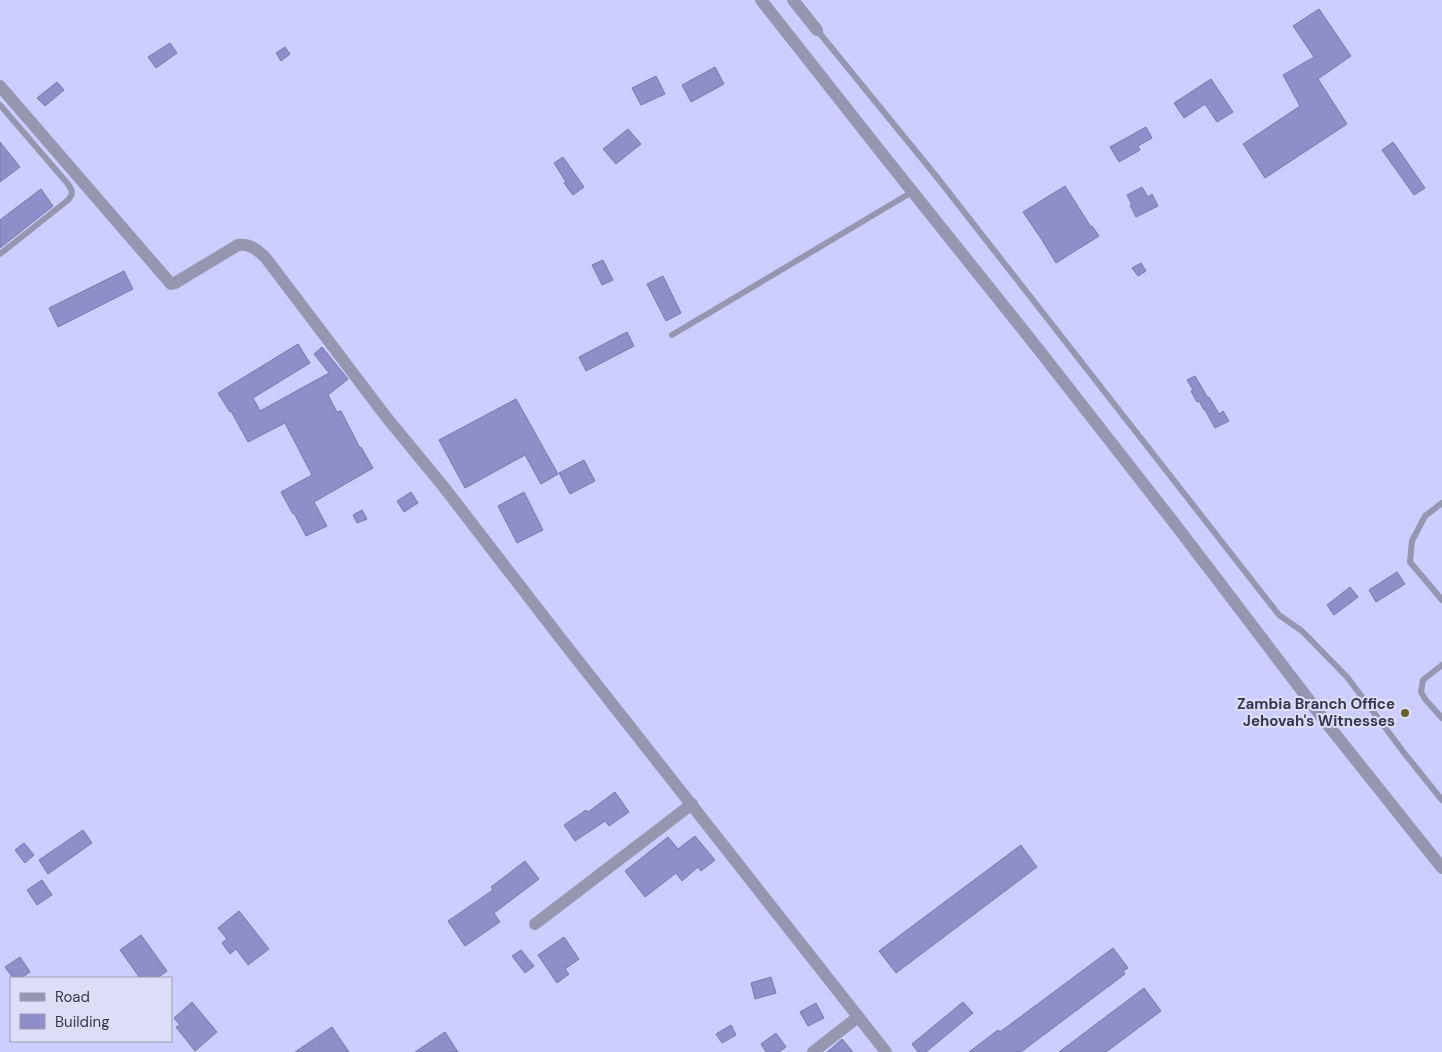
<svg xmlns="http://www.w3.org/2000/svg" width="1442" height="1052" font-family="'DM Sans',sans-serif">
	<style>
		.building { fill: #8e8fc8; stroke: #7778ae }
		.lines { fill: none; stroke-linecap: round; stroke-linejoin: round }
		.lane { stroke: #9596b0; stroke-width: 6 }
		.street { stroke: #9596b0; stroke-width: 12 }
		.poi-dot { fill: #66602d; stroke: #dcdef7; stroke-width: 2 }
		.labels { text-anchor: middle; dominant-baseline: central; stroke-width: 4; stroke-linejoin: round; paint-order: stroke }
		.poi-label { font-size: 15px; font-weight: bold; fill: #373850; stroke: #dcdef7; text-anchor: end }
	</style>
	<rect width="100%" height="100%" fill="#ccceff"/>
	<g class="building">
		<path d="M1319,9L1351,56L1318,79L1347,124L1265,178L1243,144L1300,106L1283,75L1314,57L1293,26Z"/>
		<path d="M170,43L177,53L156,68L148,57Z"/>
		<path d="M285,47L290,54L281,61L276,53Z"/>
		<path d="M715,67L724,84L691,102L682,85Z"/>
		<path d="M656,76L665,94L641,105L632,88Z"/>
		<path d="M1211,79L1233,112L1217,122L1205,104L1184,118L1174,103Z"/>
		<path d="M57,82L64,90L45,106L37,98Z"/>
		<path d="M1146,127L1152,138L1138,146L1140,150L1119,162L1110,147Z"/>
		<path d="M628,129L641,144L616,164L603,149Z"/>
		<path d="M0,142L20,167L0,182Z"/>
		<path d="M1393,142L1425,188L1414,195L1382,150Z"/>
		<path d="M563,157L584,187L573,195L564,183L566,182L554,163Z"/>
		<path d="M1065,186L1091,227L1092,226L1099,236L1056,263L1042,240L1023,212Z"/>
		<path d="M1142,187L1148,197L1152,194L1158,206L1136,217L1130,205H1132L1127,195Z"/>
		<path d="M41,189L53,206L0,248V220Z"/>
		<path d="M603,260L613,280L602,285L592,265Z"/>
		<path d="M1141,263L1146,271L1138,276L1132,268Z"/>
		<path d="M124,271L133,289L58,327L49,308Z"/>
		<path d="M663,276L681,313L666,321L647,284Z"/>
		<path d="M627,332L634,346L586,371L579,357Z"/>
		<path d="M298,344L310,363L253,398L260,411L329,373L314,354L322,347L348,379L328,395L337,412L341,411L360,448L361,447L373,468L314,502L327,526L306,536L294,513L293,514L281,492L312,475L285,423L248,442L231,411L230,412L218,393Z"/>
		<path d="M1195,376L1208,398L1209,397L1219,414L1223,411L1229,421L1215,428L1205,410H1204L1199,401L1197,402L1191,391L1193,390L1187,380Z"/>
		<path d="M516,399L558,474L541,484L525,455L465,488L439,440Z"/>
		<path d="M584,460L595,481L570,494L559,473Z"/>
		<path d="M411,492L418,503L404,512L397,501Z"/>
		<path d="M524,492L543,530L517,543L498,506Z"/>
		<path d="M362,510L367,519L357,523L353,515Z"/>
		<path d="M1397,572L1405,584L1376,602L1369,590Z"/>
		<path d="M1350,587L1358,597L1334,615L1327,605Z"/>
		<path d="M615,792L629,812L609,826L605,821L575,841L564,825L586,810L588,812Z"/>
		<path d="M83,830L92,843L48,874L39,860Z"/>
		<path d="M695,836L715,860L701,871L698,867L682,881L676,873L645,897L625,871L668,837L678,849Z"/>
		<path d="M24,843L34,855L25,863L15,850Z"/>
		<path d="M1021,845L1037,867L896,973L879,951Z"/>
		<path d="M525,861L539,879L494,913L500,922L465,946L448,921L493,890L491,887Z"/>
		<path d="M42,880L52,895L37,905L27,890Z"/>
		<path d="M239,911L269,949L248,965L236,949L230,954L222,943L227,939L218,928Z"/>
		<path d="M141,935L167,971L157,978H140L120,950Z"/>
		<path d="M564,937L579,959L565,969L569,974L557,983L538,955Z"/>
		<path d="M1113,948L1128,968L1123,971L1125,974L1021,1052H969L998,1030L1000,1032Z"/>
		<path d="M521,950L534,966L525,973L512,956Z"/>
		<path d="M20,957L30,972L21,978H13L5,967Z"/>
		<path d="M771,977L776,993L755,999L751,983Z"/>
		<path d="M1144,988L1161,1011L1106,1052H1059Z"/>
		<path d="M192,1002L217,1032L195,1051L176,1027L180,1025L174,1018Z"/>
		<path d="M963,1002L973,1013L926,1052H918L912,1044Z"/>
		<path d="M816,1003L824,1018L808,1026L800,1012Z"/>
		<path d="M731,1025L736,1035L722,1043L716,1034Z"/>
		<path d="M332,1027L349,1052H295Z"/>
		<path d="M445,1032L458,1052H415Z"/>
		<path d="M776,1033L786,1047L779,1052H766L761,1044Z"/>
		<path d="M842,1039L853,1052H827L833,1047Z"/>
	</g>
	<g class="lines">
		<g class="lane">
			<path d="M817,30L936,176L1279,615L1302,631L1347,677L1405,754L1442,800"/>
			<path d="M0,105L68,184C72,190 74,194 68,200L0,254"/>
			<path d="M672,335L912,192"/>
			<path d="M1442,503L1425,516L1412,541L1410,562L1442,600"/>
			<path d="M1442,665L1423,680L1421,692L1425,699L1442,718"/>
		</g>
		<g class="street">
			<path d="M761,0L888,161L1039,350L1178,528L1328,725L1442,868"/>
			<path d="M793,0L817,30"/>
			<path d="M0,86L171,284L175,283L238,245C250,243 257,250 265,257L387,418L443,486L561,639L886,1052"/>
			<path d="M535,924L692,804"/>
			<path d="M813,1052L858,1017"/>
		</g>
	</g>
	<circle class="poi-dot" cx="1405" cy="713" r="5"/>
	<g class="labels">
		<g class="poi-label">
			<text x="1395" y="704">Zambia Branch Office<tspan x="1395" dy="17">Jehovah's Witnesses</tspan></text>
		</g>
	</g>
	<rect x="10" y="977" width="162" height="65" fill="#dcdef7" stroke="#9a9cb4"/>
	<rect x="20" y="993" width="25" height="8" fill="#9596b0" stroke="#9a9cb4"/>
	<text x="55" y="1002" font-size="15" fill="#373850">Road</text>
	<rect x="20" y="1014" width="25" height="15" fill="#8e8fc8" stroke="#9a9cb4"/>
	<text x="55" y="1027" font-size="15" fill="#373850">Building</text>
</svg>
